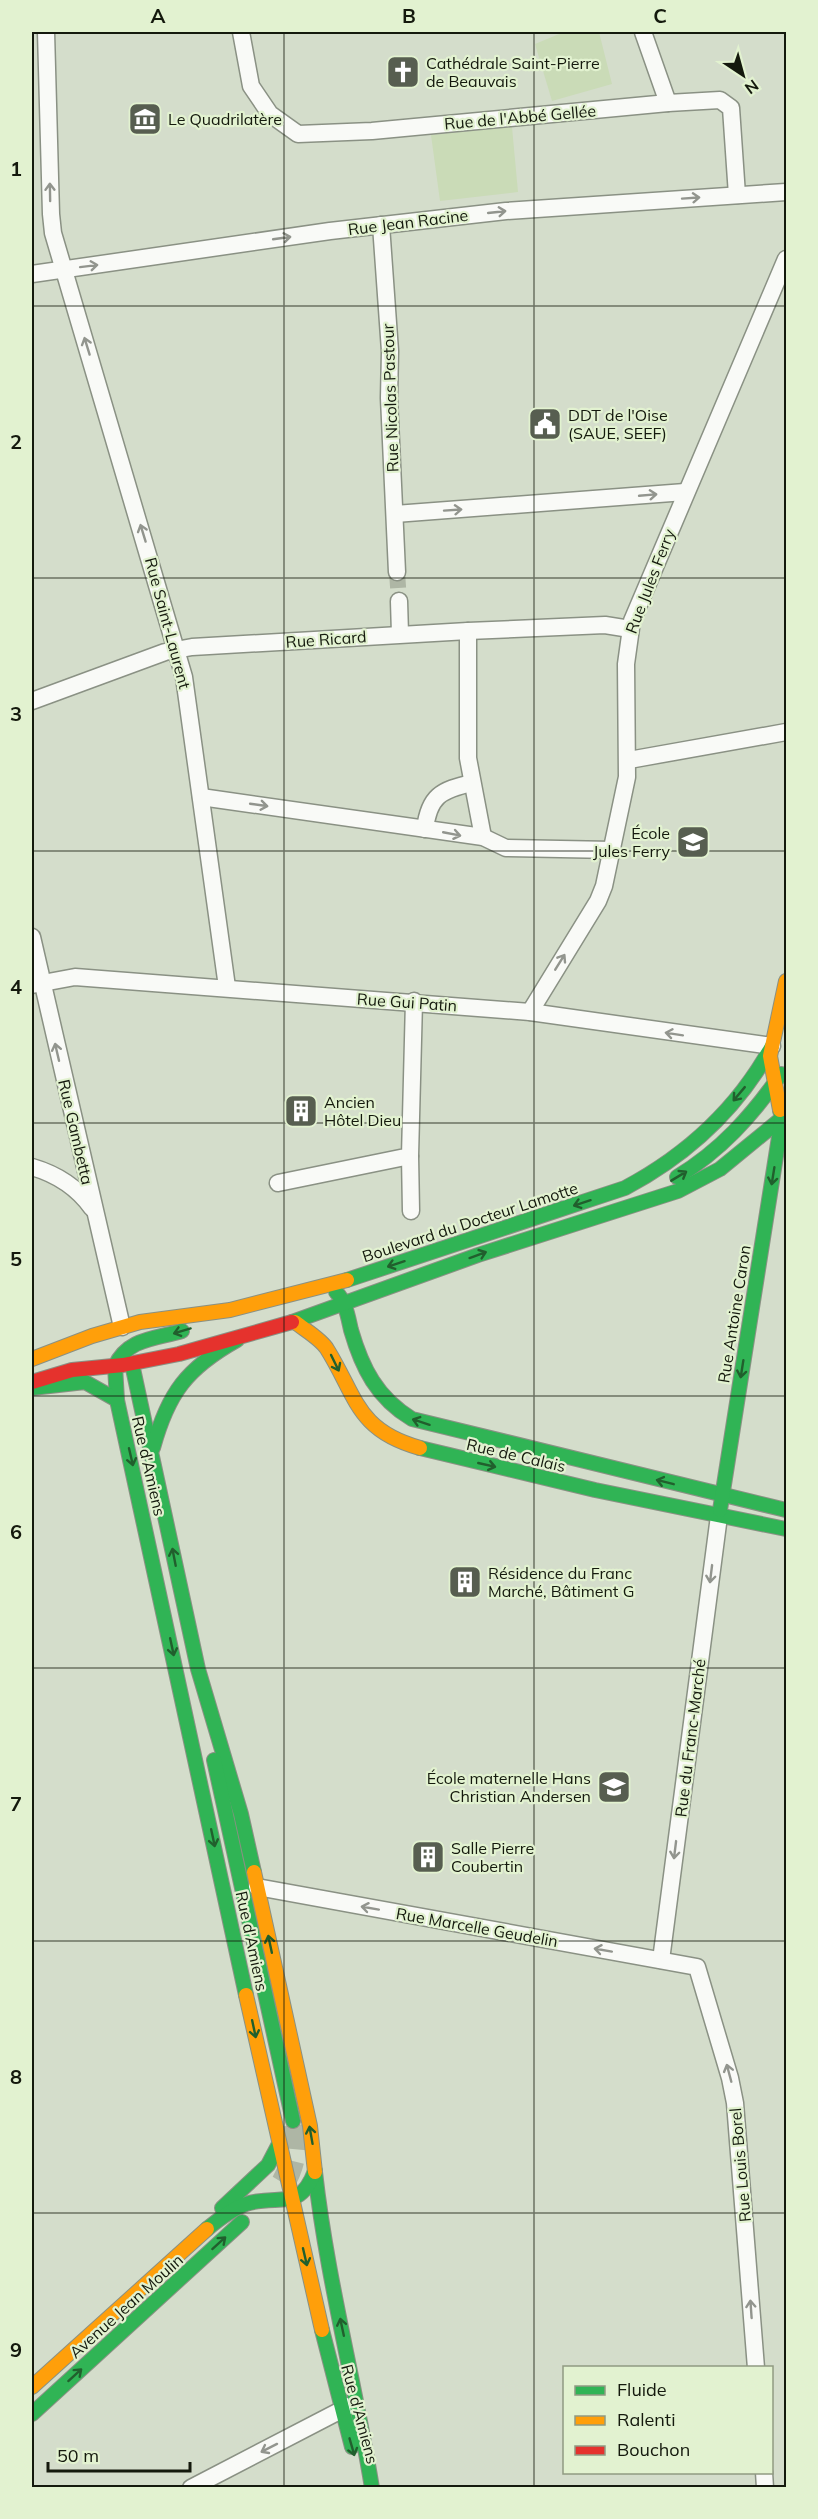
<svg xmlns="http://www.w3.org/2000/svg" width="818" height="2519" font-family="Mulish,sans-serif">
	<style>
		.green { fill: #cadbb7 }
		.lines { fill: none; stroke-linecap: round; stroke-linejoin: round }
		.street-tunnel { stroke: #aeb6a5; stroke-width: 16; stroke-dasharray: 16 8; stroke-linecap: butt }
		.secondary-tunnel { stroke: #aeb6a5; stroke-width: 24; stroke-dasharray: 24 12; stroke-linecap: butt }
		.street-casing { stroke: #8a9184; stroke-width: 19 }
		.fast-casing { stroke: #8a9184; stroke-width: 16 }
		.slow-casing { stroke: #8a9184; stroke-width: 16 }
		.jam-casing { stroke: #8a9184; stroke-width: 16 }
		.street { stroke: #f9faf7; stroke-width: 16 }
		.fast { stroke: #30b455; stroke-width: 14 }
		.slow { stroke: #ff9f0a; stroke-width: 14 }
		.jam { stroke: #e5322d; stroke-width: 14 }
		.oneway { stroke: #92958e }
		.oneway2 { stroke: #215f2d }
		.grid { fill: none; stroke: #14190d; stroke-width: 1.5; stroke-opacity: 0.55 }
		.labels { text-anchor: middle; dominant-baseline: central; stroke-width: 4.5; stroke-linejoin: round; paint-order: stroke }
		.poi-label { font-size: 16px; fill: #14190d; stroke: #e2f2d0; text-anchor: start }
		.street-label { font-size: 16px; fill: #14190d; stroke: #e2f2d0 }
		.neatline { fill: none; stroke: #14190d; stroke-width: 2 }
		.grid-label { font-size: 20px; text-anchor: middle; font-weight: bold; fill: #14190d }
	</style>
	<rect width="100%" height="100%" fill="#d4ddcb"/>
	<g class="green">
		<path d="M564,32H599L612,84L552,101L535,44Z"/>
		<path d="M512,127L518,192L440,201L431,135Z"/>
	</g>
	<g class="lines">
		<path class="street-tunnel" d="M397,572L399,601"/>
		<path class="secondary-tunnel" d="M283,2183C295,2163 296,2144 293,2121"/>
		<defs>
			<g id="street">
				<path d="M46,32L51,214L53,233L184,677L227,987"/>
				<path d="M241,32L251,86L270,114L298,134L372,131L668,103"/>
				<path d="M643,32L668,103L720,100L731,108L737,195"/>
				<path d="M381,225L390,351L389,398L397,572"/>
				<path d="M32,274L330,231L506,211L786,192"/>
				<path d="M395,514L685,492"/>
				<path d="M399,601L400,634"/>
				<path d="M468,631V758L483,837"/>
				<path d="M32,701L165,652L192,647L468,631L605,625L630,629"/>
				<path d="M629,760L786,732"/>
				<path d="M201,797L483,837L506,848L613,850"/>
				<path d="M425,829C429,796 441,790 472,783"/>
				<path d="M32,937L122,1327"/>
				<path d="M32,985L75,977L530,1012L772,1046"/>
				<path d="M530,1012L598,901L604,886L627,777L626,664L632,621L786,259"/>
				<path d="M410,1156L411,1211"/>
				<path d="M32,1167C56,1174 77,1187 92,1208"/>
				<path d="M278,1183L410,1156L414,1001"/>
				<path d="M257,1887L697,1967L730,2078L735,2103L756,2368"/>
				<path d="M661,1960L719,1516"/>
				<path d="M764,2472L765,2488"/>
				<path d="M191,2488L349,2406"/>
			</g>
			<g id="fast">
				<path d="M677,1177C720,1151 752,1116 781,1074"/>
				<path d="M347,1280L625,1188C687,1155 738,1108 772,1046"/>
				<path d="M336,1292C346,1302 348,1317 351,1330C362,1368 377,1398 412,1419L786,1510"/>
				<path d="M292,1322L478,1255L678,1191L720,1169L786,1115"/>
				<path d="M132,1364L198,1669L241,1814L254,1872"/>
				<path d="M115,1366C128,1338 155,1339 182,1331"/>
				<path d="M115,1366L117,1400L246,1995"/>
				<path d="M32,1388L85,1382L117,1400"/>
				<path d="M153,1448C168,1393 187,1368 237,1340"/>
				<path d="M420,1448L595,1490L786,1529"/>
				<path d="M720,1510L782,1118L780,1110"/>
				<path d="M214,1760L293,2121"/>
				<path d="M315,2172C327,2279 355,2382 372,2488"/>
				<path d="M222,2208L268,2165L279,2144"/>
				<path d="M207,2229C219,2219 232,2209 246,2204C279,2193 299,2213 315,2171"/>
				<path d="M322,2330L352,2447"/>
				<path d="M32,2414L242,2222"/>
			</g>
			<g id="slow">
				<path d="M780,1110L770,1056L786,981"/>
				<path d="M295,1322C305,1330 321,1339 327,1349C357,1397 356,1430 420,1448"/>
				<path d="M32,1359L92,1336L140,1322L230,1310L347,1280"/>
				<path d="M254,1872L310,2126L315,2172"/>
				<path d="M246,1995L322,2330"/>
				<path d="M32,2387L207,2229"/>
			</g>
			<path id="jam" d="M32,1382L72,1370L123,1365L179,1354L292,1322"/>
		</defs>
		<use href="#street" class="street-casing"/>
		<use href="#fast" class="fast-casing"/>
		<use href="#slow" class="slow-casing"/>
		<use href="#jam" class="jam-casing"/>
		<use href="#street" class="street"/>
		<use href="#fast" class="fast"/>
		<use href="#slow" class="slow"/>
		<use href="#jam" class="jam"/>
	</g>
	<defs><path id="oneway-shaft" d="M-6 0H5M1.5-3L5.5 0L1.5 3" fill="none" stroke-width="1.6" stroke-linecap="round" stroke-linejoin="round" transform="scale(1.5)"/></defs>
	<g class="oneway">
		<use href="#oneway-shaft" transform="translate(50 192) rotate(-91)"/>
		<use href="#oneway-shaft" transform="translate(691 198) rotate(-4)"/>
		<use href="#oneway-shaft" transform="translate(497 212) rotate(-6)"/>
		<use href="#oneway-shaft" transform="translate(282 238) rotate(-8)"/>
		<use href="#oneway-shaft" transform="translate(89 266) rotate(-7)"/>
		<use href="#oneway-shaft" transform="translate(87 346) rotate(-107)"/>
		<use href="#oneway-shaft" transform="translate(648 495) rotate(-5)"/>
		<use href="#oneway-shaft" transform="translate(453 510) rotate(-4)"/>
		<use href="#oneway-shaft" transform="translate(143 533) rotate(-107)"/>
		<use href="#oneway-shaft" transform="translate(259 805) rotate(8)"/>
		<use href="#oneway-shaft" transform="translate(452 834) rotate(11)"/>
		<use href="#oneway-shaft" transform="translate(560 962) rotate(-58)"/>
		<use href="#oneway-shaft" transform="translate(674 1034) rotate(-171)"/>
		<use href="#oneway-shaft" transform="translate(57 1052) rotate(-103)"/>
		<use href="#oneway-shaft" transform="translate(711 1574) rotate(97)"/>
		<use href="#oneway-shaft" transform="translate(675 1850) rotate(97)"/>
		<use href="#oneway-shaft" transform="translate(370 1908) rotate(-170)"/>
		<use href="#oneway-shaft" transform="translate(603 1950) rotate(-170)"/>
		<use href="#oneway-shaft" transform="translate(729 2073) rotate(-105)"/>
		<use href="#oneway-shaft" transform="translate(751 2309) rotate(-94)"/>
		<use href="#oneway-shaft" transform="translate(269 2448) rotate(153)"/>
	</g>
	<g class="oneway2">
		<use href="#oneway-shaft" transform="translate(739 1094) rotate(130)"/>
		<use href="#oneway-shaft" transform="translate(679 1176) rotate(-31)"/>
		<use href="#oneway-shaft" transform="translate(773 1176) rotate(99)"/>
		<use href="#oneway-shaft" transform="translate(582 1203) rotate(162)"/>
		<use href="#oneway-shaft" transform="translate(478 1255) rotate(-20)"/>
		<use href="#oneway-shaft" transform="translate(396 1264) rotate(162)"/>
		<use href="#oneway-shaft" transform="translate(182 1331) rotate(163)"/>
		<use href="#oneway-shaft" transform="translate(335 1363) rotate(64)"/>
		<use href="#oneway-shaft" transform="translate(742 1369) rotate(99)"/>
		<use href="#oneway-shaft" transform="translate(421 1422) rotate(-162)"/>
		<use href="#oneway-shaft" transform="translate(131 1457) rotate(77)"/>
		<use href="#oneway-shaft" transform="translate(487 1465) rotate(13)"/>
		<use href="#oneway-shaft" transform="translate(665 1482) rotate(-166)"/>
		<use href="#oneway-shaft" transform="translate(174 1557) rotate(-101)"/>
		<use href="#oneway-shaft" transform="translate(172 1647) rotate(78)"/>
		<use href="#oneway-shaft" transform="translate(213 1838) rotate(78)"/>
		<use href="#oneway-shaft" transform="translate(270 1944) rotate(-102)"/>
		<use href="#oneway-shaft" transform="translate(254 2029) rotate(78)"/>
		<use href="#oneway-shaft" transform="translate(311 2135) rotate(-100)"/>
		<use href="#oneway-shaft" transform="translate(219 2243) rotate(-42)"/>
		<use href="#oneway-shaft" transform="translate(305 2257) rotate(77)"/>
		<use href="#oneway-shaft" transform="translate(342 2327) rotate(-102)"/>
		<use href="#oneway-shaft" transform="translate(75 2375) rotate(-42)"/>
		<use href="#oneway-shaft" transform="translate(352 2447) rotate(74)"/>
	</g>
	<path class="grid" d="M284,32V2488M534,32V2488M32,306H786M32,578H786M32,851H786M32,1123H786M32,1396H786M32,1668H786M32,1941H786M32,2213H786"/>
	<defs>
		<symbol id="church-square" viewBox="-11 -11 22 22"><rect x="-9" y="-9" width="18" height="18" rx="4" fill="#575e50" stroke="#e2f2d0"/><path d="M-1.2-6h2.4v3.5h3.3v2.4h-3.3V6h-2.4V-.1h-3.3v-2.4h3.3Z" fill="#fff"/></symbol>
		<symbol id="museum-square" viewBox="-11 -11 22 22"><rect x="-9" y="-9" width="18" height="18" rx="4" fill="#575e50" stroke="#e2f2d0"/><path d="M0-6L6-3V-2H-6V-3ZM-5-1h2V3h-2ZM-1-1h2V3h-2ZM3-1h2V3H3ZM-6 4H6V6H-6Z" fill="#fff"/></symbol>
		<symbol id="civic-square" viewBox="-11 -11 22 22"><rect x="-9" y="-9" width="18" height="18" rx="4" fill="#575e50" stroke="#e2f2d0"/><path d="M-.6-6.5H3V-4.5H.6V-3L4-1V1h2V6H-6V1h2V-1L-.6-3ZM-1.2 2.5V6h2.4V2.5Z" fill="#fff"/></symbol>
		<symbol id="school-square" viewBox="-11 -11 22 22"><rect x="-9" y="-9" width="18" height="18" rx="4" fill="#575e50" stroke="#e2f2d0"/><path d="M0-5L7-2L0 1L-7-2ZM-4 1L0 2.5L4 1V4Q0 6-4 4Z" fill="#fff"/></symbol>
		<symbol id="building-square" viewBox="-11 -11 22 22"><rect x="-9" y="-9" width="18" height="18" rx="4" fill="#575e50" stroke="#e2f2d0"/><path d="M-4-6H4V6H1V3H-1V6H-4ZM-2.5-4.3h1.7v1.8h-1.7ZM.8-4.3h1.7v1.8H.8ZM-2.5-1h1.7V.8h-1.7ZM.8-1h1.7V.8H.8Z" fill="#fff"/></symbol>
	</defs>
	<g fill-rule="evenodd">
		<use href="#church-square" x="384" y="53" width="38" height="38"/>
		<use href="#museum-square" x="126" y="100" width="38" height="38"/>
		<use href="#civic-square" x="526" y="405" width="38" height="38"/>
		<use href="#school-square" x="674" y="823" width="38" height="38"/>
		<use href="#building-square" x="282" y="1092" width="38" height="38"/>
		<use href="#building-square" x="446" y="1563" width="38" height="38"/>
		<use href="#school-square" x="595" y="1768" width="38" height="38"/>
		<use href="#building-square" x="409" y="1838" width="38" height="38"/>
	</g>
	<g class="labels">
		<g class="poi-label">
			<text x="426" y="63">Cathédrale Saint-Pierre<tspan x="426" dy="18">de Beauvais</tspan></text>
			<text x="168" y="119">Le Quadrilatère</text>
			<text x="568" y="415">DDT de l'Oise<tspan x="568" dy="18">(SAUE, SEEF)</tspan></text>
			<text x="670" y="833" text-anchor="end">École<tspan x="670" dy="18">Jules Ferry</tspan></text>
			<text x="324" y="1102">Ancien<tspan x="324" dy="18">Hôtel Dieu</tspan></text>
			<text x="488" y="1573">Résidence du Franc<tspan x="488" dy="18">Marché, Bâtiment G</tspan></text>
			<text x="591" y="1778" text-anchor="end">École maternelle Hans<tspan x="591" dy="18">Christian Andersen</tspan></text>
			<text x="451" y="1848">Salle Pierre<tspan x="451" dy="18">Coubertin</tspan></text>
		</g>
		<g class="street-label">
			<text transform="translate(520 117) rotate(-5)">Rue de l'Abbé Gellée</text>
			<text transform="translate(408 222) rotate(-7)">Rue Jean Racine</text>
			<text transform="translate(390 398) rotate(-92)">Rue Nicolas Pastour</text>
			<text transform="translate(650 581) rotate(-69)">Rue Jules Ferry</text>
			<text transform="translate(168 623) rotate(75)">Rue Saint-Laurent</text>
			<text transform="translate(326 639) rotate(-4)">Rue Ricard</text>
			<text transform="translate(407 1002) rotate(4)">Rue Gui Patin</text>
			<text transform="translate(76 1132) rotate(77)">Rue Gambetta</text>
			<text transform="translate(470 1222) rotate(-18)">Boulevard du Docteur Lamotte</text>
			<text transform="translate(734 1314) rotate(-81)">Rue Antoine Caron</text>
			<text transform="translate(516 1455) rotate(13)">Rue de Calais</text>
			<text transform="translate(149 1466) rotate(77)">Rue d'Amiens</text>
			<text transform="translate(690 1738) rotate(-83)">Rue du Franc-Marché</text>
			<text transform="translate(477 1927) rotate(10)">Rue Marcelle Geudelin</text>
			<text transform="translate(252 1941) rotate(78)">Rue d'Amiens</text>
			<text transform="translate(740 2165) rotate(-95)">Rue Louis Borel</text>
			<text transform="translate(126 2306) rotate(-42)">Avenue Jean Moulin</text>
			<text transform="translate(360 2414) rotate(75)">Rue d'Amiens</text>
		</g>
	</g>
	<rect width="818" height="2519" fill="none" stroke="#e2f2d0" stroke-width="66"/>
	<rect x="563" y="2366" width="210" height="108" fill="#e2f2d0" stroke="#909b82" stroke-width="1.5"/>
	<rect x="575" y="2386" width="30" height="9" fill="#30b455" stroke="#909b82" stroke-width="1.5"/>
	<text x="617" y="2396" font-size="18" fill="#14190d">Fluide</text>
	<rect x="575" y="2416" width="30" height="9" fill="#ff9f0a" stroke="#909b82" stroke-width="1.5"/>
	<text x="617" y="2426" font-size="18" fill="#14190d">Ralenti</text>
	<rect x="575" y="2446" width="30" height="9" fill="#e5322d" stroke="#909b82" stroke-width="1.5"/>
	<text x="617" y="2456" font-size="18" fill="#14190d">Bouchon</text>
	<g transform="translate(743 75) rotate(144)" stroke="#e2f2d0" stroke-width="4.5" paint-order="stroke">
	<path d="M0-4.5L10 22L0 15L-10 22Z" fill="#14190d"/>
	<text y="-9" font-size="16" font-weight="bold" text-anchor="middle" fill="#14190d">N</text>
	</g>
	<path d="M48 2462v9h142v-9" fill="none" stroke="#14190d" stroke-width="3"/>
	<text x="57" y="2462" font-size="18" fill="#14190d" stroke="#e2f2d0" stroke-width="4.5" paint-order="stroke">50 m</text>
	<rect x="33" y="33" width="752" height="2453" class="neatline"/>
	<g class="grid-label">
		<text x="158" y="23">A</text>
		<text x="409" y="23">B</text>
		<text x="660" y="23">C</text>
		<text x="16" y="176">1</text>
		<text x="16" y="449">2</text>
		<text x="16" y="721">3</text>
		<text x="16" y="994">4</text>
		<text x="16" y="1266">5</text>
		<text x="16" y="1539">6</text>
		<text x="16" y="1811">7</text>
		<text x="16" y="2084">8</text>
		<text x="16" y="2357">9</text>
	</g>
</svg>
